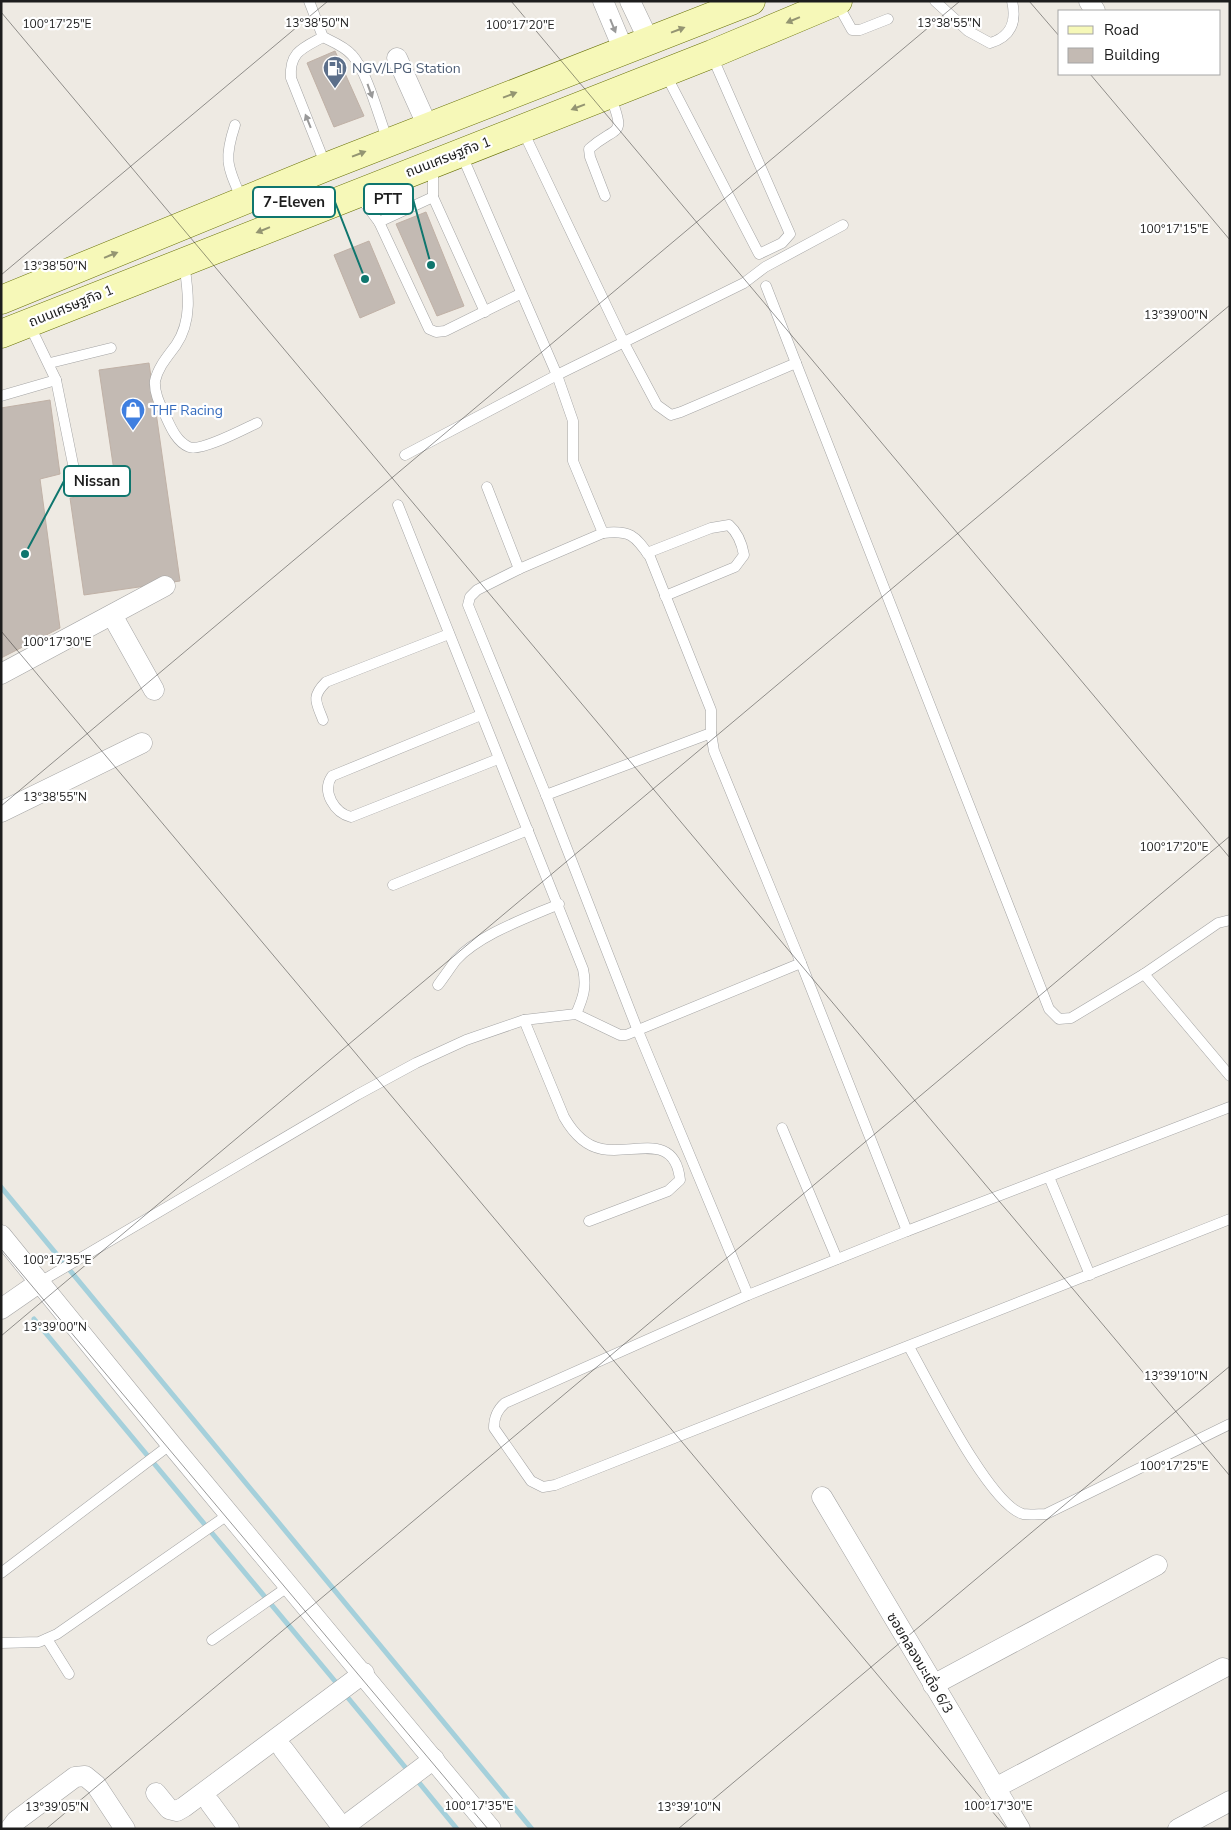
<svg xmlns="http://www.w3.org/2000/svg" width="1231" height="1830" font-family="'Nunito Sans','Noto Sans Thai',sans-serif">
	<style>
		.lines { fill: none; stroke-linecap: round; stroke-linejoin: round }
		.stream { stroke: #a5d0db; stroke-width: 5 }
		.building { fill: #c3bab3; stroke: #c0b1a6 }
		.service-casing { stroke: #a4a4a4; stroke-width: 11 }
		.minor-casing { stroke: #a4a4a4; stroke-width: 21 }
		.secondary-casing { stroke: #687107; stroke-width: 29 }
		.service { stroke: #fff; stroke-width: 10 }
		.minor { stroke: #fff; stroke-width: 20 }
		.secondary { stroke: #f6f8b8; stroke-width: 28 }
		.oneway { fill: #949572 }
		.oneway2 { fill: #999 }
		.ticks { fill: none; stroke: #1d1d1d; stroke-width: 1; stroke-opacity: 0.45 }
		.labels { text-anchor: middle; dominant-baseline: central; stroke-width: 4.5; stroke-linejoin: round; paint-order: stroke }
		.service-label { font-size: 14px; fill: #4e5e75; stroke: #fff; text-anchor: start }
		.street-label { font-size: 14px; fill: #1d1d1d; stroke: #fff }
		.shop-label { font-size: 14px; fill: #366cbe; stroke: #fff; text-anchor: start }
		.ticks-label { font-size: 12px; text-anchor: middle; fill: #1d1d1d; stroke: #fff; stroke-width: 4.5; stroke-linejoin: round; paint-order: stroke }
		.leader { fill: none; stroke: #0f766e; stroke-width: 2 }
		.callout-dot { fill: #0f766e; stroke: #fff; stroke-width: 2 }
		.callout { fill: #fff; stroke: #0f766e; stroke-width: 2 }
		.callout-label { font-size: 15px; text-anchor: middle; font-weight: bold; fill: #1d1d1d }
	</style>
	<rect width="100%" height="100%" fill="#eeeae3"/>
	<g class="lines">
		<g class="stream">
			<path d="M1,1187L532,1829"/>
			<path d="M34,1319L339,1686"/>
			<path d="M344,1693L410,1773"/>
			<path d="M416,1779L457,1829"/>
		</g>
	</g>
	<g class="building">
		<path d="M335,51L364,116L334,127L307,63Z"/>
		<path d="M426,212L464,306L437,316L396,224Z"/>
		<path d="M369,241L395,303L360,318L334,255Z"/>
		<path d="M149,363L180,581L84,595L70,498L117,491L99,370Z"/>
		<path d="M50,400L60,474L40,479L60,628L1,658V408Z"/>
	</g>
	<g class="lines">
		<defs>
			<g id="service">
				<path d="M309,1L323,37"/>
				<path d="M935,1L968,31L990,43C1011,37 1017,22 1012,1"/>
				<path d="M837,3L852,30H860L888,19"/>
				<path d="M665,73L759,254L782,243L790,234L712,56"/>
				<path d="M235,125C223,161 228,167 242,200"/>
				<path d="M522,129L624,343L657,405L671,415L681,412L796,363L1049,1009L1059,1019L1071,1018L1144,974L1230,1076"/>
				<path d="M461,153L557,375L744,283L765,267L843,225"/>
				<path d="M326,166L291,78C289,52 303,48 323,37C333,42 344,46 352,55C367,71 379,118 388,141"/>
				<path d="M358,194L379,222L433,197V166"/>
				<path d="M605,196L590,157L589,149C617,124 627,139 610,95"/>
				<path d="M433,197L485,312"/>
				<path d="M379,222L429,329L436,332L445,331L520,294"/>
				<path d="M184,263C188,290 193,320 176,345C168,356 158,367 155,381C154,394 161,406 166,417C171,428 177,442 189,447C201,452 244,429 257,423"/>
				<path d="M766,286L796,363"/>
				<path d="M29,324L56,380L78,489"/>
				<path d="M50,363L111,348"/>
				<path d="M1,396L56,380"/>
				<path d="M405,455L557,375L573,421V461L603,533L519,569L477,590L470,597L468,605L546,795"/>
				<path d="M487,487L519,569"/>
				<path d="M398,505L583,969C587,987 583,998 576,1014"/>
				<path d="M603,533C630,530 635,535 650,557L711,710V733L714,751L801,963"/>
				<path d="M647,553L711,528L729,525C737,532 742,544 744,555L735,567L665,596"/>
				<path d="M481,715L332,776C321,792 335,813 351,817L498,759"/>
				<path d="M323,720C316,702 311,697 326,682L449,634"/>
				<path d="M711,733L546,795L638,1031L748,1295"/>
				<path d="M393,885L528,830"/>
				<path d="M1144,974L1218,923L1230,920"/>
				<path d="M438,985C444,977 450,968 456,960C480,934 527,918 559,904"/>
				<path d="M524,1020L564,1117C572,1131 585,1146 602,1149C633,1155 675,1131 680,1180L668,1191L589,1221"/>
				<path d="M782,1128L837,1259"/>
				<path d="M1049,1177L1090,1275"/>
				<path d="M907,1231L748,1295L505,1403C497,1410 494,1417 494,1428L531,1481L543,1487L555,1485L1230,1219"/>
				<path d="M40,1282L357,1095L416,1063L466,1040L524,1020L576,1014L620,1035H626L801,963L907,1231L1230,1107"/>
				<path d="M909,1347C928,1380 989,1505 1023,1514C1030,1515 1039,1514 1046,1514L1230,1424"/>
				<path d="M1,1573L171,1444"/>
				<path d="M47,1639L69,1674"/>
				<path d="M212,1640L289,1586"/>
				<path d="M1,1643L39,1642L57,1634L229,1514"/>
			</g>
			<g id="minor">
				<path d="M603,1L624,51"/>
				<path d="M630,1L649,41"/>
				<path d="M1089,1L1095,11"/>
				<path d="M397,58L428,127"/>
				<path d="M112,615L154,690"/>
				<path d="M1,674L165,586"/>
				<path d="M1,812L142,743"/>
				<path d="M1,1235L171,1444L491,1829"/>
				<path d="M1,1309L40,1282"/>
				<path d="M822,1497L1020,1829"/>
				<path d="M933,1685L1157,1565"/>
				<path d="M283,1749L342,1827"/>
				<path d="M995,1788L1223,1668"/>
				<path d="M156,1793L169,1809L177,1811L184,1807L364,1673"/>
				<path d="M210,1803L229,1829"/>
				<path d="M10,1829L16,1821L75,1777L85,1776L96,1785L125,1829"/>
				<path d="M341,1829L434,1759"/>
				<path d="M1178,1829L1230,1801"/>
			</g>
			<g id="secondary">
				<path d="M1,300L326,167L751,1"/>
				<path d="M1,334L712,54L838,1"/>
			</g>
		</defs>
		<use href="#service" class="service-casing"/>
		<use href="#minor" class="minor-casing"/>
		<use href="#secondary" class="secondary-casing"/>
		<use href="#service" class="service"/>
		<use href="#minor" class="minor"/>
		<use href="#secondary" class="secondary"/>
	</g>
	<defs><path id="oneway-solid" d="M-6-.8H1V-3.2L6.5 0L1 3.2V.8H-6Z" transform="scale(1.25)"/></defs>
	<g class="oneway">
		<use href="#oneway-solid" transform="translate(793 20) rotate(157)"/>
		<use href="#oneway-solid" transform="translate(678 30) rotate(-21)"/>
		<use href="#oneway-solid" transform="translate(510 95) rotate(-21)"/>
		<use href="#oneway-solid" transform="translate(578 107) rotate(159)"/>
		<use href="#oneway-solid" transform="translate(359 154) rotate(-21)"/>
		<use href="#oneway-solid" transform="translate(263 230) rotate(158)"/>
		<use href="#oneway-solid" transform="translate(111 255) rotate(-22)"/>
	</g>
	<g class="oneway2">
		<use href="#oneway-solid" transform="translate(613 26) rotate(68)"/>
		<use href="#oneway-solid" transform="translate(370 91) rotate(70)"/>
		<use href="#oneway-solid" transform="translate(308 121) rotate(-112)"/>
	</g>
	<path class="ticks" d="M511,1L1230,858M1029,1L1060,37M1,12L1230,1476M1090,74L1230,240M1,275L328,1M1,631L1007,1829M1,806L960,1M1,1249L488,1829M1,1336L1230,305M46,1829L1230,836M678,1829L1230,1366"/>
	<defs>
		<symbol id="fuel-pin" viewBox="-11 -11 22 30"><path d="M0 17L-7.5 6A9.5 9.5 0 1 1 7.5 6Z" fill="#5c6f8a" stroke="#fff"/><path d="M-5.5-6h7V0h2V4h1.3V-2.5L3-4.5l.8-.8L6-3V5H2.5V1h-1V6h-7ZM-4.2-4.7v3.2H.2V-4.7Z" fill="#fff"/></symbol>
		<symbol id="shop-pin" viewBox="-11 -11 22 30"><path d="M0 17L-7.5 6A9.5 9.5 0 1 1 7.5 6Z" fill="#3f7fe0" stroke="#fff"/><path d="M-5-2.5h2.3a2.7 3.5 0 0 1 5.4 0H5L5.5 6h-11ZM-1.5-2.5h3a1.5 2.3 0 0 0-3 0Z" fill="#fff"/></symbol>
	</defs>
	<g fill-rule="evenodd">
		<use href="#fuel-pin" x="321" y="54" width="28" height="38"/>
		<use href="#shop-pin" x="119" y="396" width="28" height="38"/>
	</g>
	<g class="labels">
		<g class="service-label">
			<text x="352" y="68">NGV/LPG Station</text>
		</g>
		<g class="street-label">
			<text transform="translate(448 157) rotate(-21)">ถนนเศรษฐกิจ 1</text>
			<text transform="translate(71 306) rotate(-22)">ถนนเศรษฐกิจ 1</text>
			<text transform="translate(920 1663) rotate(59)">ซอยคลองมะเดื่อ 6/3</text>
		</g>
		<g class="shop-label">
			<text x="150" y="410">THF Racing</text>
		</g>
	</g>
	<g class="ticks-label">
		<text x="317" y="27">13°38'50"N</text>
		<text x="949" y="27">13°38'55"N</text>
		<text x="57" y="28">100°17'25"E</text>
		<text x="520" y="29">100°17'20"E</text>
		<text x="1174" y="233">100°17'15"E</text>
		<text x="55" y="270">13°38'50"N</text>
		<text x="1176" y="319">13°39'00"N</text>
		<text x="57" y="646">100°17'30"E</text>
		<text x="55" y="801">13°38'55"N</text>
		<text x="1174" y="851">100°17'20"E</text>
		<text x="57" y="1264">100°17'35"E</text>
		<text x="55" y="1331">13°39'00"N</text>
		<text x="1176" y="1380">13°39'10"N</text>
		<text x="1174" y="1470">100°17'25"E</text>
		<text x="479" y="1810">100°17'35"E</text>
		<text x="998" y="1810">100°17'30"E</text>
		<text x="57" y="1811">13°39'05"N</text>
		<text x="689" y="1811">13°39'10"N</text>
	</g>
	<path class="leader" d="M431 265L413 199M365 279L335 202M25 554L64 481"/>
	<g class="callout-dot">
		<circle cx="431" cy="265" r="5"/>
		<circle cx="365" cy="279" r="5"/>
		<circle cx="25" cy="554" r="5"/>
	</g>
	<g class="callout">
		<rect x="364" y="184" width="49" height="30" rx="5"/>
		<rect x="253" y="187" width="82" height="30" rx="5"/>
		<rect x="64" y="466" width="66" height="30" rx="5"/>
	</g>
	<g class="callout-label">
		<text x="388" y="204">PTT</text>
		<text x="294" y="207">7-Eleven</text>
		<text x="97" y="486">Nissan</text>
	</g>
	<rect width="1231" height="1830" fill="none" stroke="#1d1d1d" stroke-width="5"/>
	<rect x="1058" y="10" width="162" height="65" fill="#ffffff" stroke="#a5a5a5"/>
	<rect x="1068" y="26" width="25" height="8" fill="#f6f8b8" stroke="#a5a5a5"/>
	<text x="1104" y="35" font-size="15" fill="#1d1d1d">Road</text>
	<rect x="1068" y="48" width="25" height="15" fill="#c3bab3" stroke="#a5a5a5"/>
	<text x="1104" y="60" font-size="15" fill="#1d1d1d">Building</text>
</svg>
